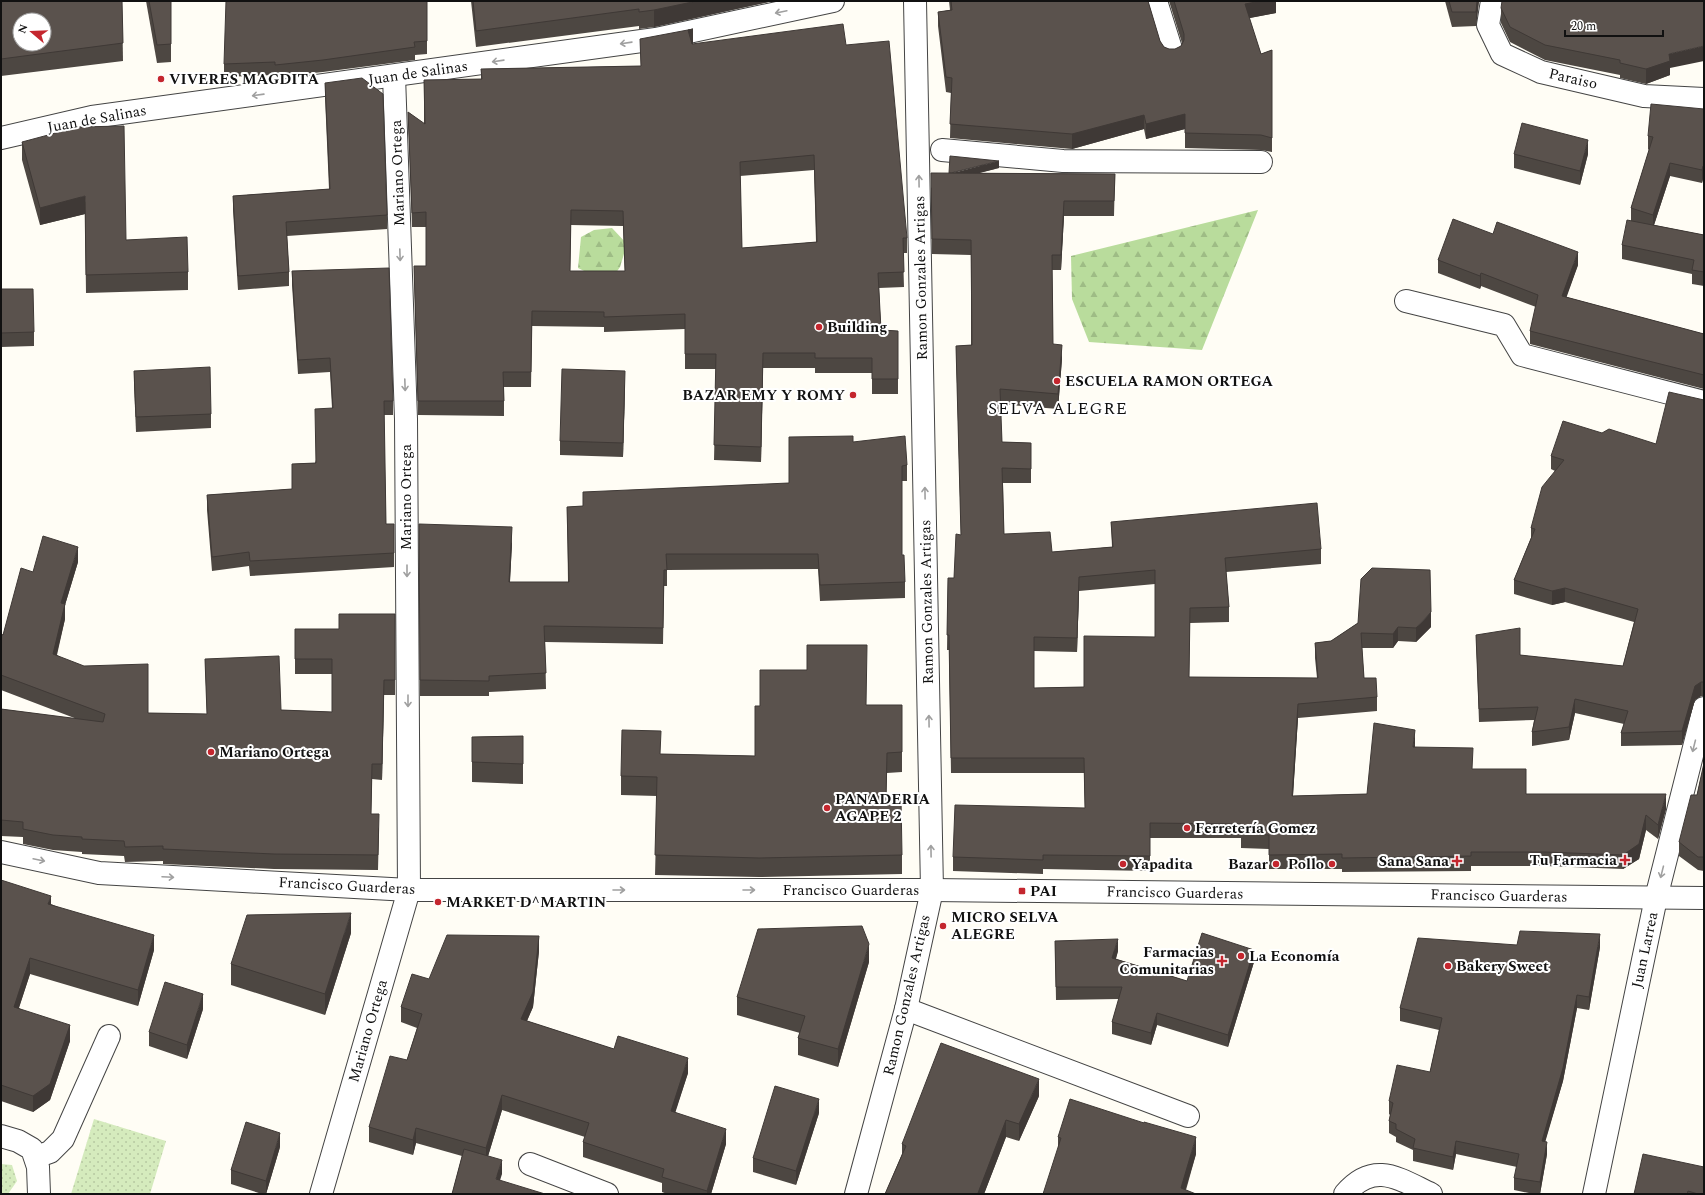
<svg xmlns="http://www.w3.org/2000/svg" width="1705" height="1195" font-family="Spectral,serif">
	<style>
		.green { fill: url(#green-dots) }
		.forest { fill: url(#forest-firs) }
		.lines { fill: none; stroke-linecap: round; stroke-linejoin: round }
		.minor-casing { stroke: #444; stroke-width: 24 }
		.minor { stroke: #fff; stroke-width: 22 }
		.wall { fill: #4d4742; fill-rule: evenodd }
		.shaded-wall { fill: #3f3936 }
		.building { fill: #5a524d; stroke: #3f3936; fill-rule: evenodd }
		.oneway { stroke: #a0a0a0 }
		.poi-dot { fill: #c4262e; stroke: #fff; stroke-width: 1.5 }
		.labels { text-anchor: middle; dominant-baseline: central; stroke-width: 4; stroke-linejoin: round; paint-order: stroke }
		.street-label { font-size: 15px; fill: #111; stroke: #fff }
		.poi-label { font-size: 15px; font-weight: bold; fill: #111; stroke: #fff; text-anchor: start }
		.quarter-label { font-size: 17px; letter-spacing: 1px; fill: #111; stroke: #fff }
	</style>
	<defs>
		<pattern id="green-dots" width="8" height="8" patternUnits="userSpaceOnUse"><rect width="8" height="8" fill="#d5ebbd"/><path d="M2 2h.1M6 6h.1" fill="none" stroke="#b6c8a1" stroke-width="1.8" stroke-linecap="round"/></pattern>
		<pattern id="forest-firs" width="22" height="20" patternUnits="userSpaceOnUse"><rect width="22" height="20" fill="#b9dc9c"/><path d="M5 1l3.5 6h-7zM16 11l3.5 6h-7z" fill="#9ebc85"/></pattern>
	</defs>
	<rect width="100%" height="100%" fill="#fffdf5"/>
	<g class="green">
		<path d="M94,1119L166,1141L150,1194H71Z"/>
		<path d="M1,1164L12,1165L17,1181L8,1194H1Z"/>
	</g>
	<g class="forest">
		<path d="M1258,210L1202,350L1089,342L1072,299L1071,256Z"/>
		<path d="M612,228L627,244L620,267L609,283L578,268L581,237L594,230Z"/>
	</g>
	<g class="lines">
		<defs>
			<g id="minor">
				<path d="M1156,1L1172,52"/>
				<path d="M1492,1L1488,25L1502,54L1541,72L1644,96L1704,99"/>
				<path d="M1,138L92,117L656,39L833,1"/>
				<path d="M942,150L1063,161L1261,162"/>
				<path d="M1406,301L1504,325L1522,355L1704,402"/>
				<path d="M1,852L99,873L409,890H932L1704,898"/>
				<path d="M906,1009L1188,1116"/>
				<path d="M1,1136L18,1141L32,1149L38,1167L39,1194"/>
				<path d="M36,1157L50,1152L63,1139L109,1036"/>
				<path d="M530,1164L607,1194"/>
				<path d="M321,1194L409,890L406,419L394,76"/>
				<path d="M856,1194L906,1009L932,890L915,1"/>
				<path d="M1345,1194C1374,1160 1399,1179 1431,1194"/>
				<path d="M1594,1194L1656,898L1704,708"/>
			</g>
		</defs>
		<use href="#minor" class="minor-casing"/>
		<use href="#minor" class="minor"/>
	</g>
	<g class="wall">
		<path d="M1,1H122L123,61L1,76Z"/>
		<path d="M146,1H171V62L157,63Z"/>
		<path d="M427,1V54L415,55V60L323,72L275,77V75L224,77V64Z"/>
		<path d="M471,1H773L654,27L639,29V26L476,47Z"/>
		<path d="M949,1H1148L1160,41L1164,47L1169,49H1175L1181,46L1182,43L1169,1H1276V13L1249,18L1261,54L1272,50V152L1261,150L1185,148V129L1146,139L1144,129L1072,149L950,138L951,93L946,92L938,26V12L950,10Z"/>
		<path d="M1445,1H1479L1476,26L1452,27Z"/>
		<path d="M1501,8L1670,68V75L1646,84L1620,78V75L1545,60L1510,42L1501,23Z"/>
		<path d="M640,39L693,44L846,45L907,238V253H903L904,287L879,288L881,330L898,331V394H872V373H815V368H763L761,462L714,460L716,369H685V329L604,332V327L532,326L531,387H504V416L418,415L414,266H426V227H412L408,112L424,124V80L481,79V69L641,66ZM814,170L816,242L742,248L740,176ZM571,225L623,226L625,271H570Z"/>
		<path d="M325,83L387,215V229L287,236L289,272V286L238,290L233,210V196L329,189L325,97Z"/>
		<path d="M1704,109V179H1703L1702,183L1670,176L1654,225L1704,235V286L1692,284V274L1622,259V245L1631,221V208L1649,150L1648,149V136Z"/>
		<path d="M22,142L126,240L188,272V290L86,293L85,214L40,225L22,160Z"/>
		<path d="M1514,154H1588L1580,185L1514,168Z"/>
		<path d="M999,168L978,173L1115,174L1114,216H1064L1061,270H1052L1053,344L1062,359L1058,409L1000,404L1002,442L1031,443V483H1003L1004,534L1052,552L1112,547L1111,522L1321,549V564L1226,572L1229,607V622L1190,623L1189,677L1317,678L1315,658V643L1331,641L1358,623L1431,627L1416,642L1398,641L1393,648H1362L1364,678L1377,697V711L1298,718L1293,796L1367,794L1415,744V747L1472,769L1526,794L1666,809L1658,839L1646,830L1639,859L1623,869L1545,866H1471V871L1342,872V869H1269V849L1241,848V838H1150V871L1043,869V874L953,871V857L1085,808L1084,773H951L949,650H947L948,578H954L961,535L956,346L971,345V255L932,254L931,188L949,173ZM1155,584V637L1084,687L1034,688V651L1077,652L1079,591Z"/>
		<path d="M1438,260L1578,265L1566,297L1704,334V389L1530,344V331L1536,307L1481,286L1480,289L1438,273Z"/>
		<path d="M292,271L393,401V415H384L386,524H394V567L250,576L249,566L212,571L207,510V495L292,489V464L315,463L332,408L330,372L298,374L292,285Z"/>
		<path d="M1,289L34,332V346L1,347Z"/>
		<path d="M134,371L211,414V428L136,432L134,385Z"/>
		<path d="M625,385L623,457L560,455V441Z"/>
		<path d="M1704,400V696H1701L1695,700L1682,745L1621,746V733L1624,724L1575,713L1569,740L1532,746V732L1534,720L1479,722L1476,635L1520,655L1623,666L1634,622L1565,602L1552,605L1514,594V580L1531,538V528L1555,471L1551,469V456L1602,433L1656,444Z"/>
		<path d="M853,442L907,465V481H902V555L905,582V598L820,601L818,569L667,570V586H664L663,644L545,642L546,689L489,692V696H420L419,524L512,543L510,582H568L567,507L583,506L789,483Z"/>
		<path d="M78,562L65,605V619L57,655L148,713L207,714L205,659L281,710L332,712V674H295V629H339L395,614V695H384L382,780L372,779L371,814L379,829L378,870L274,869L163,864V861L125,862L124,856L82,854V852L53,850L23,844V837L1,836V709L77,719L1,690V634L3,635L33,572Z"/>
		<path d="M867,705H902V772L887,773L886,799L902,855V874L759,877L655,875L657,796L621,795V776L661,754L755,756Z"/>
		<path d="M523,736V784L472,782V737Z"/>
		<path d="M1704,763V871L1698,870L1679,856V842L1697,795Z"/>
		<path d="M1,880L51,904L154,950L138,1006L30,974L19,1008L70,1041L50,1100L33,1112L1,1101Z"/>
		<path d="M351,933L325,1015L231,985V964Z"/>
		<path d="M1055,941L1118,951L1116,959L1187,981L1254,962L1228,1047L1157,1025L1151,1045L1112,1034V1022L1119,999L1056,1000Z"/>
		<path d="M1517,945L1600,947L1589,1010L1577,1008L1563,1081L1545,1141L1547,1154L1540,1194H1534L1514,1190V1178L1517,1167L1456,1154L1453,1170L1413,1161V1150L1396,1142V1137L1389,1133V1121L1390,1115L1389,1114V1101L1430,1072L1439,1030L1400,1021V1008Z"/>
		<path d="M539,951L533,1007L527,1021L688,1073L675,1112L726,1144L711,1194H667L662,1192V1183L583,1157V1142L585,1137L502,1110L488,1156L502,1174L452,1194L462,1156L416,1143L413,1155L369,1142V1127L407,1060L417,1028L401,1022V1007L429,979Z"/>
		<path d="M869,962L838,1067L798,1055V1038L800,1033L737,1015V997Z"/>
		<path d="M203,1009L187,1059L149,1046V1032Z"/>
		<path d="M1039,1096L1019,1141L1006,1137L984,1194H885L902,1154V1144Z"/>
		<path d="M819,1113L796,1185L753,1172V1158Z"/>
		<path d="M1058,1137L1196,1154L1186,1190L1058,1147Z"/>
		<path d="M280,1147L266,1194H262L231,1184V1170Z"/>
		<path d="M1704,1167V1194H1634Z"/>
	</g>
	<g class="shaded-wall">
		<path d="M697,1H773L654,27V10Z"/>
		<path d="M1261,1H1276V13L1245,19V4Z"/>
		<path d="M1477,1H1479L1476,26V12Z"/>
		<path d="M693,29V44L688,45V30Z"/>
		<path d="M1704,46V61L1670,68V75L1646,84V69L1669,54Z"/>
		<path d="M1185,114V129L1146,139V124Z"/>
		<path d="M1144,115V129L1072,149V134Z"/>
		<path d="M1588,140V154L1580,185V171Z"/>
		<path d="M999,161V168L949,181V174Z"/>
		<path d="M1670,163V176L1653,228V215Z"/>
		<path d="M1703,166V179L1702,183V170Z"/>
		<path d="M85,196V214L40,225V208Z"/>
		<path d="M1064,201V216L1061,270V255Z"/>
		<path d="M1578,252V265L1562,310V296Z"/>
		<path d="M1481,273V286L1480,289V276Z"/>
		<path d="M1062,345V359L1058,409V394Z"/>
		<path d="M763,353V368L761,462V447Z"/>
		<path d="M625,371V385L623,457V443Z"/>
		<path d="M512,527V543L509,598V582Z"/>
		<path d="M78,547V562L65,605V619L53,669V654L61,603Z"/>
		<path d="M1079,577V591L1077,652V638Z"/>
		<path d="M1565,588V602L1552,605V591Z"/>
		<path d="M1431,612V627L1416,642V628Z"/>
		<path d="M1398,627V641L1393,648V634Z"/>
		<path d="M384,680V695L382,780V764Z"/>
		<path d="M1701,682V696L1695,700L1682,745V731L1695,686Z"/>
		<path d="M1575,699V713L1569,740V727Z"/>
		<path d="M1298,704V718L1292,810V796Z"/>
		<path d="M1415,730V744L1413,762V747Z"/>
		<path d="M1666,794V809L1658,839V825Z"/>
		<path d="M1646,815V830L1639,859L1623,869V855Z"/>
		<path d="M51,896V912L48,904Z"/>
		<path d="M351,913V933L325,1015V994Z"/>
		<path d="M1600,934V947L1589,1010V997Z"/>
		<path d="M154,935V950L138,1006V990Z"/>
		<path d="M539,936V951L533,1007L521,1034V1019Z"/>
		<path d="M1118,939V951L1112,970V958Z"/>
		<path d="M869,944V962L838,1067V1049Z"/>
		<path d="M1254,950V962L1228,1047V1035Z"/>
		<path d="M30,958V974L14,1022V1007Z"/>
		<path d="M203,994V1009L187,1059V1045Z"/>
		<path d="M1577,995V1008L1563,1081L1542,1153V1141Z"/>
		<path d="M1157,1013V1025L1151,1045V1033Z"/>
		<path d="M70,1025V1041L50,1100L33,1112V1096Z"/>
		<path d="M688,1058V1073L671,1126V1111Z"/>
		<path d="M1039,1079V1096L1019,1141V1124Z"/>
		<path d="M502,1095V1110L486,1163V1148Z"/>
		<path d="M819,1099V1113L796,1185V1171Z"/>
		<path d="M1006,1120V1137L984,1194H978V1193Z"/>
		<path d="M416,1128V1143L413,1155V1140Z"/>
		<path d="M726,1129V1144L711,1194H707V1191Z"/>
		<path d="M280,1133V1147L266,1194V1181Z"/>
		<path d="M1196,1137V1154L1184,1194L1181,1188Z"/>
		<path d="M1456,1141V1154L1453,1170V1157Z"/>
		<path d="M1547,1142V1154L1540,1194V1182Z"/>
		<path d="M502,1160V1174L496,1193V1179Z"/>
	</g>
	<g class="building">
		<path d="M1,1H122L123,43L1,59ZM20,20H44V44H20Z"/>
		<path d="M149,1H171V44L157,45Z"/>
		<path d="M226,1H427V41L414,42L415,47L323,60L275,65V62L224,64Z"/>
		<path d="M473,1H697L654,10L639,12V9L476,31Z"/>
		<path d="M951,1H1148L1160,41L1164,47L1169,49H1175L1181,46L1184,40V34L1174,1H1261L1245,4L1261,54L1272,50V138L1261,135L1185,133V114L1146,124L1144,115L1072,134L950,124L952,78L946,77L938,12L952,10Z"/>
		<path d="M1449,1H1477L1476,12H1452Z"/>
		<path d="M1502,1H1704V46L1669,54L1670,61L1646,69L1620,63V60L1545,45L1510,27L1501,8Z"/>
		<path d="M843,24L846,45L889,41L907,238H903L904,272L878,273L881,330L898,331V379H872V358H815V353H763L761,447L714,445L716,354H685V314L604,317V312L532,311L531,372H503L504,401H418L414,266H426V212L412,213L408,112L425,124L424,80L482,79L481,69L641,66L640,39L693,29L688,30L692,44ZM814,155L817,242L742,248L740,162ZM571,210L623,211L625,271H570Z"/>
		<path d="M362,78L383,94L387,215L286,222L289,272L238,276L233,196L330,189L325,83Z"/>
		<path d="M1651,104L1704,109V166H1703L1702,170L1670,163L1653,215L1631,208L1653,137L1648,136Z"/>
		<path d="M1522,123L1588,140L1580,171L1514,154Z"/>
		<path d="M124,126L126,240L187,237L188,272L86,275L85,196L40,208L22,142L78,127Z"/>
		<path d="M950,156L999,161L951,173H949Z"/>
		<path d="M931,173L1115,174L1114,201H1064L1061,255H1052L1053,344L1062,345L1058,394L1000,389L1002,442L1031,443V469L1002,468L1004,534L1050,532L1052,552L1113,547L1111,522L1317,503L1321,549L1225,558L1229,607L1190,608L1189,677L1318,678L1315,643L1331,641L1358,623L1361,579L1372,568L1430,570L1431,612L1416,628L1398,627L1393,634L1361,633L1364,678H1376L1377,697L1298,704L1292,796L1367,794L1374,723L1415,730L1413,747L1473,748L1472,769H1526V794H1666L1658,825L1646,815L1639,844L1623,855L1545,852H1471V856L1342,858V854L1269,855V835L1241,833V824L1150,823V856L1043,855V860L953,857L955,805L1085,808L1084,758H951L949,635H947L948,578H954L956,534L961,535L956,346L972,345L971,240L932,239ZM1155,570V637L1084,636V687L1034,688V637L1077,638L1079,577Z"/>
		<path d="M1453,219L1493,234L1497,222L1578,252L1562,296L1704,334V375L1530,331L1538,295L1481,273L1480,276L1438,260Z"/>
		<path d="M1627,220L1704,235V272L1692,270L1694,260L1622,245Z"/>
		<path d="M389,268L393,401H384L386,524H394V553L250,561L249,552L212,557L207,495L292,489V464L316,463L315,409L333,408L330,358L298,360L292,271Z"/>
		<path d="M1,289H33L34,332L1,333Z"/>
		<path d="M210,367L211,414L136,417L134,371Z"/>
		<path d="M562,369L625,371L623,443L560,441Z"/>
		<path d="M1669,392L1704,400V682H1701L1695,686L1682,731L1621,733L1628,711L1575,699L1569,727L1532,732L1538,707L1479,709L1476,635L1520,628V655L1623,666L1638,609L1565,588L1552,591L1514,580L1535,529L1531,528L1542,487L1564,460L1551,456L1563,421L1602,433L1609,429L1656,444Z"/>
		<path d="M853,436V442L905,436L907,465L902,466V555H904L905,582L820,585L818,554H666L667,570H664L663,628L544,626L546,673L489,676V681L420,680L419,524L512,527L509,582H569L567,507L583,506V492L789,483V437Z"/>
		<path d="M43,536L78,547L61,603L65,604L53,654L84,666L148,664V713L207,714L205,659L279,656L281,710L332,712V659H295V629H339V614H395V680H384L382,764H372L371,814H379L378,855L274,854L163,849V846L125,847L124,841L82,839V837L53,835L23,829V822L1,820V709L103,722L105,714L1,675V634L3,635L21,568L33,572Z"/>
		<path d="M807,645H867L866,705H902V752L887,753L886,799H901L902,855L759,858L655,855L657,777L621,776L622,730L661,731L660,754L755,756V706H760V670H807Z"/>
		<path d="M523,736V764L472,762V737Z"/>
		<path d="M1704,763V857H1698L1679,842L1691,795H1697Z"/>
		<path d="M1,880L51,896L48,904L154,935L138,990L30,958L14,1007L70,1025L50,1084L33,1096L1,1085Z"/>
		<path d="M351,913L325,994L231,964L247,915Z"/>
		<path d="M862,926L869,944L838,1049L798,1038L805,1016L737,997L758,929Z"/>
		<path d="M1520,931L1600,934L1589,997L1577,995L1563,1068L1542,1141L1547,1142L1540,1182L1514,1178L1519,1154L1456,1141L1453,1157L1413,1148L1415,1139L1396,1129V1124L1389,1121L1393,1103L1389,1101L1397,1065L1430,1072L1442,1018L1400,1008L1418,938L1517,945Z"/>
		<path d="M1202,933L1254,950L1228,1035L1157,1013L1151,1033L1112,1022L1122,987H1056L1055,941L1118,939L1112,958L1187,981Z"/>
		<path d="M447,935L539,936L533,992L521,1019L614,1049L618,1036L688,1058L671,1111L726,1129L707,1191L662,1177L664,1169L583,1142L589,1123L502,1095L486,1148L416,1128L413,1140L369,1127L390,1056L407,1060L422,1014L401,1007L412,974L429,979Z"/>
		<path d="M165,982L203,994L187,1045L149,1032Z"/>
		<path d="M941,1043L1039,1079L1019,1124L1006,1120L978,1193L982,1194H885L906,1146L902,1144Z"/>
		<path d="M775,1086L819,1099L796,1171L753,1158Z"/>
		<path d="M1070,1099L1144,1123V1122L1196,1137L1181,1188L1196,1194H1043L1061,1138L1058,1137Z"/>
		<path d="M246,1122L280,1133L266,1181L231,1170Z"/>
		<path d="M464,1149L502,1160L496,1179L545,1194H452Z"/>
		<path d="M1643,1154L1704,1167V1194H1698L1688,1191L1687,1194H1634Z"/>
	</g>
	<defs><path id="oneway-shaft" d="M-6 0H5M1.5-3L5.5 0L1.5 3" fill="none" stroke-width="1.6" stroke-linecap="round" stroke-linejoin="round"/></defs>
	<g class="oneway">
		<use href="#oneway-shaft" transform="translate(781 12) rotate(168)"/>
		<use href="#oneway-shaft" transform="translate(626 43) rotate(172)"/>
		<use href="#oneway-shaft" transform="translate(498 61) rotate(172)"/>
		<use href="#oneway-shaft" transform="translate(258 95) rotate(172)"/>
		<use href="#oneway-shaft" transform="translate(919 181) rotate(-91)"/>
		<use href="#oneway-shaft" transform="translate(400 255) rotate(88)"/>
		<use href="#oneway-shaft" transform="translate(405 385) rotate(88)"/>
		<use href="#oneway-shaft" transform="translate(925 493) rotate(-91)"/>
		<use href="#oneway-shaft" transform="translate(407 571) rotate(90)"/>
		<use href="#oneway-shaft" transform="translate(408 701) rotate(90)"/>
		<use href="#oneway-shaft" transform="translate(929 721) rotate(-91)"/>
		<use href="#oneway-shaft" transform="translate(1694 746) rotate(104)"/>
		<use href="#oneway-shaft" transform="translate(931 851) rotate(-91)"/>
		<use href="#oneway-shaft" transform="translate(39 860) rotate(12)"/>
		<use href="#oneway-shaft" transform="translate(1662 872) rotate(104)"/>
		<use href="#oneway-shaft" transform="translate(168 877) rotate(3)"/>
		<use href="#oneway-shaft" transform="translate(619 890)"/>
		<use href="#oneway-shaft" transform="translate(749 890)"/>
	</g>
	<g class="poi-dot">
		<circle cx="161" cy="79" r="4"/>
		<circle cx="819" cy="327" r="4"/>
		<circle cx="1057" cy="381" r="4"/>
		<circle cx="853" cy="395" r="4"/>
		<circle cx="211" cy="752" r="4"/>
		<circle cx="827" cy="808" r="4"/>
		<circle cx="1187" cy="828" r="4"/>
		<path d="M1623 854h4v4h4v4h-4v4h-4v-4h-4v-4h4z"/>
		<path d="M1455 855h4v4h4v4h-4v4h-4v-4h-4v-4h4z"/>
		<circle cx="1123" cy="864" r="4"/>
		<circle cx="1276" cy="864" r="4"/>
		<circle cx="1332" cy="864" r="4"/>
		<rect x="1018" y="887" width="8" height="8" rx="2"/>
		<circle cx="438" cy="902" r="4"/>
		<circle cx="943" cy="926" r="4"/>
		<circle cx="1241" cy="956" r="4"/>
		<path d="M1220 955h4v4h4v4h-4v4h-4v-4h-4v-4h4z"/>
		<circle cx="1448" cy="966" r="4"/>
	</g>
	<g class="labels">
		<g class="street-label">
			<text transform="translate(418 73) rotate(-8)">Juan de Salinas</text>
			<text transform="translate(1573 79) rotate(13)">Paraiso</text>
			<text transform="translate(97 119) rotate(-10)">Juan de Salinas</text>
			<text transform="translate(398 173) rotate(-92)">Mariano Ortega</text>
			<text transform="translate(921 278) rotate(-91)">Ramon Gonzales Artigas</text>
			<text transform="translate(406 497) rotate(-90)">Mariano Ortega</text>
			<text transform="translate(927 602) rotate(-91)">Ramon Gonzales Artigas</text>
			<text transform="translate(347 886) rotate(3)">Francisco Guarderas</text>
			<text x="851" y="890">Francisco Guarderas</text>
			<text transform="translate(1175 893) rotate(1)">Francisco Guarderas</text>
			<text transform="translate(1499 896) rotate(1)">Francisco Guarderas</text>
			<text transform="translate(1645 950) rotate(-78)">Juan Larrea</text>
			<text transform="translate(907 995) rotate(-77)">Ramon Gonzales Artigas</text>
			<text transform="translate(368 1031) rotate(-74)">Mariano Ortega</text>
		</g>
		<g class="poi-label">
			<text x="169" y="79">VIVERES MAGDITA</text>
			<text x="827" y="327">Building</text>
			<text x="1065" y="381">ESCUELA RAMON ORTEGA</text>
			<text x="845" y="395" text-anchor="end">BAZAR EMY Y ROMY</text>
			<text x="219" y="752">Mariano Ortega</text>
			<text x="835" y="799">PANADERIA<tspan x="835" dy="17">AGAPE 2</tspan></text>
			<text x="1195" y="828">Ferretería Gomez</text>
			<text x="1617" y="860" text-anchor="end">Tu Farmacia</text>
			<text x="1449" y="861" text-anchor="end">Sana Sana</text>
			<text x="1131" y="864">Yapadita</text>
			<text x="1268" y="864" text-anchor="end">Bazar</text>
			<text x="1324" y="864" text-anchor="end">Pollo</text>
			<text x="1030" y="891">PAI</text>
			<text x="446" y="902">MARKET D^MARTIN</text>
			<text x="951" y="917">MICRO SELVA<tspan x="951" dy="17">ALEGRE</tspan></text>
			<text x="1214" y="952" text-anchor="end">Farmacias<tspan x="1214" dy="17">Comunitarias</tspan></text>
			<text x="1249" y="956">La Economía</text>
			<text x="1456" y="966">Bakery Sweet</text>
		</g>
		<g class="quarter-label">
			<text x="1058" y="409">SELVA ALEGRE</text>
		</g>
	</g>
	<rect width="1705" height="1195" fill="none" stroke="#111111" stroke-width="4"/>
	<g transform="translate(32 32) rotate(289)"><circle r="19" fill="#ffffff" stroke="#a0a0a0"/>
	<path d="M0-3L7 15L0 10L-7 15Z" fill="#c4262e"/>
	<text y="-6" font-size="11" font-weight="bold" text-anchor="middle" fill="#111111">N</text>
	</g>
	<path d="M1565 30v6h98v-6" fill="none" stroke="#111111" stroke-width="2"/>
	<text x="1571" y="30" font-size="12" fill="#111111" stroke="#ffffff" stroke-width="3" paint-order="stroke">20 m</text>
</svg>
